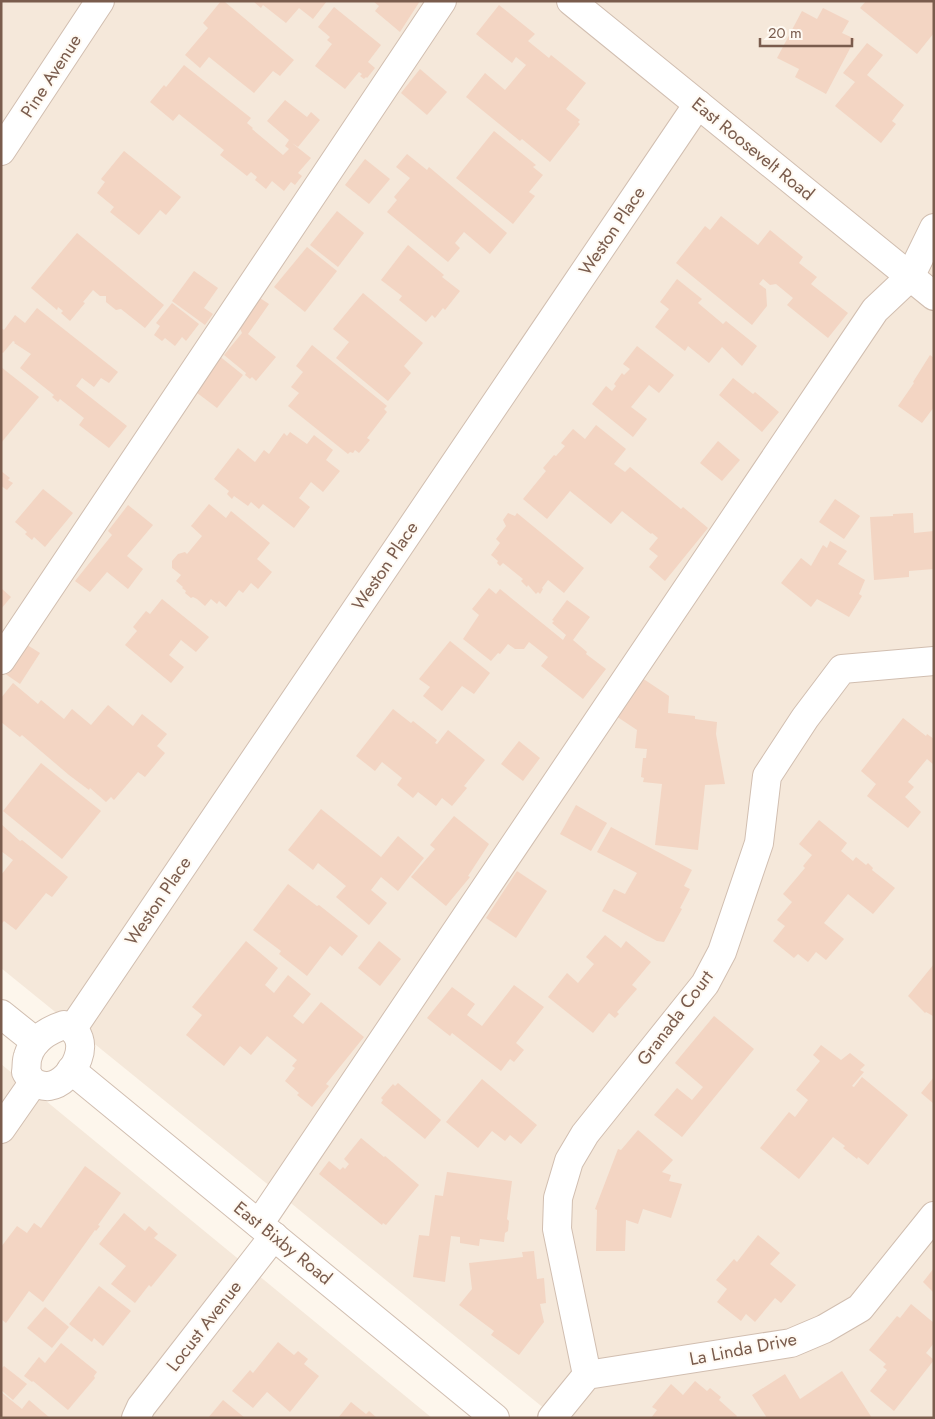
<svg xmlns="http://www.w3.org/2000/svg" width="935" height="1419" font-family="Jost,sans-serif">
	<style>
		.residential { fill: #f5e8da }
		.building { fill: #f3d5c3 }
		.lines { fill: none; stroke-linecap: round; stroke-linejoin: round }
		.minor-casing { stroke: #d1beb0; stroke-width: 30 }
		.minor { stroke: #fff; stroke-width: 28 }
		.labels { text-anchor: middle; dominant-baseline: central; stroke-width: 4; stroke-linejoin: round; paint-order: stroke }
		.street-label { font-size: 18px; fill: #7a5c4d; stroke: #fffaf3 }
	</style>
	<rect width="100%" height="100%" fill="#fdf6ec"/>
	<g class="residential">
		<path d="M1,1H934V1418H556L1,968Z"/>
		<path d="M1,1064L432,1418H1Z"/>
	</g>
	<g class="building">
		<path d="M221,1H226L225,2L294,60L280,76L273,71L254,93L209,57L200,68L185,55L208,28L203,23Z"/>
		<path d="M253,1H327L313,19L299,8L286,23L263,5L261,8Z"/>
		<path d="M373,1H420L400,32L375,11L379,6Z"/>
		<path d="M866,1H934V33L917,54L860,8Z"/>
		<path d="M499,5L535,34L528,41L549,58L551,55L586,83L566,109L580,120L578,122L580,124L550,162L522,139L520,141L466,97L485,73L505,90L526,65L516,57L512,63L476,34Z"/>
		<path d="M334,7L381,45L368,62L375,68L367,78L366,77L364,79L360,76L362,74L359,72L345,89L315,66L332,44L327,40L330,37L318,27Z"/>
		<path d="M823,8L849,21L842,33L855,39L826,94L795,77L799,69L777,58L802,11L817,19Z"/>
		<path d="M867,43L883,55L867,75L904,105L892,121L896,124L881,143L835,106L855,82L843,73Z"/>
		<path d="M184,65L251,118L247,123L253,128L252,129L283,155L289,149L285,146L289,140L267,121L285,100L307,117L311,112L320,120L298,147L292,143L311,158L298,173L302,176L295,185L291,182L284,191L272,181L266,189L255,180L257,177L251,172L247,176L220,155L224,150L179,114L173,121L150,102L164,85L166,87Z"/>
		<path d="M420,69L447,92L427,115L401,93Z"/>
		<path d="M494,131L536,165L533,167L543,175L529,192L535,196L513,224L456,178Z"/>
		<path d="M124,151L181,197L166,215L160,210L139,235L110,212L114,207L97,193L105,182L101,179Z"/>
		<path d="M407,154L427,170L429,167L507,233L490,254L464,232L455,243L460,248L448,262L387,212L397,200L394,197L410,178L396,167Z"/>
		<path d="M365,159L390,179L369,204L345,185Z"/>
		<path d="M337,211L364,233L338,267L310,245Z"/>
		<path d="M721,216L758,245L770,230L803,257L799,263L817,277L811,284L848,313L828,338L787,305L793,298L776,284L770,285L763,279L759,284L766,289L767,306L752,325L676,263L705,226L710,230Z"/>
		<path d="M77,233L164,305L145,328L121,309L116,310L106,302V296H100L93,290L83,302L85,303L70,321L61,313L63,311L58,307L57,310L31,288Z"/>
		<path d="M408,245L444,275L442,277L460,291L445,310L443,308L435,318L432,315L426,322L399,300L402,296L381,280Z"/>
		<path d="M307,247L337,271L305,312L274,287Z"/>
		<path d="M194,271L218,288L204,308L213,314L205,325L172,301Z"/>
		<path d="M677,279L702,299L698,303L723,324L726,321L757,346L742,366L722,347L709,363L688,346L685,351L655,327L669,309L660,302Z"/>
		<path d="M363,293L423,343L404,366L411,373L388,401L336,358L349,342L333,329Z"/>
		<path d="M254,294L269,304L248,334L276,357L256,381L252,377L250,379L245,375L246,373L224,355L242,333L236,320Z"/>
		<path d="M172,303L199,324L186,341L182,337L175,346L165,338L162,341L154,335L160,326L156,323Z"/>
		<path d="M37,308L118,372L109,383L101,378L94,387L82,378L76,386L127,426L109,448L79,425L84,418L60,399L58,402L52,397L54,395L20,368L31,354L14,343L15,342L13,341L3,353L1,352V328L4,330L15,315L25,323Z"/>
		<path d="M312,345L387,406L384,409L387,412L367,438L370,440L359,453L355,450L353,453L350,452L348,454L288,406L299,393L291,387L303,372L296,366Z"/>
		<path d="M637,346L674,375L659,393L649,385L631,407L647,419L633,437L592,404L606,386L612,391L616,386L614,384L622,373L624,375L630,369L623,364Z"/>
		<path d="M218,355L243,375L217,408L192,389Z"/>
		<path d="M930,355L934,358V407L922,423L898,406L914,383L913,382Z"/>
		<path d="M1,367L39,397L1,443Z"/>
		<path d="M733,378L753,394L755,392L779,412L762,432L719,395Z"/>
		<path d="M596,425L626,449L614,464L625,472L630,467L681,509L683,507L708,528L665,581L649,567L658,556L649,549L658,538L652,533L651,534L622,511L611,524L570,491L547,519L523,499L546,471L543,468L554,455L556,456L565,446L561,443L573,429L585,439Z"/>
		<path d="M290,432L307,444L314,435L333,450L326,460L340,471L323,492L311,482L299,498L310,507L294,528L263,504L259,509L251,502L248,506L234,496L232,499L227,494L229,491L214,479L238,448L255,462L264,450L269,454L284,433L287,436Z"/>
		<path d="M718,441L740,460L722,481L700,463Z"/>
		<path d="M1,471L10,478L8,480L13,483L7,490L1,486Z"/>
		<path d="M43,489L73,513L45,547L34,537L32,540L25,534L27,532L15,522Z"/>
		<path d="M835,499L860,516L844,539L819,522Z"/>
		<path d="M209,504L226,518L231,511L270,543L257,559L272,572L258,589L251,583L243,593L239,590L226,607L219,601L217,604L211,599L205,606L197,599L193,597L191,598L185,593L186,591L182,588L183,587L176,581L181,575L172,568V561L178,554L185,552L187,554L202,536L191,526Z"/>
		<path d="M128,505L153,525L127,556L143,569L128,589L107,572L90,592L75,581L112,535L108,531Z"/>
		<path d="M508,513L515,516L517,513L584,568L564,593L548,580L542,588L543,589L540,594L538,592L536,594L528,585L527,587L521,581L523,579L503,563L500,566L497,563L498,561L491,555L500,543L496,539L506,526L503,520Z"/>
		<path d="M913,513L914,533L934,531V569L909,571V577L874,580L870,517L893,516V514Z"/>
		<path d="M830,541L847,551L838,564L865,580L859,594L862,596L849,617L817,599L811,607L781,583L801,558L811,566L823,545L827,548Z"/>
		<path d="M1,588L11,597L1,609Z"/>
		<path d="M489,588L496,594L500,589L563,640L566,635L552,623L554,621L552,620L567,600L590,617L573,640L587,652L586,654L606,669L583,699L541,666L548,657L529,642L524,649H515L508,644L500,654L498,653L491,661L463,639L479,615L472,609Z"/>
		<path d="M162,599L209,637L196,652L181,640L169,655L184,667L171,683L125,645L137,631L133,627L146,611L150,614Z"/>
		<path d="M450,641L490,673L474,694L462,686L442,711L423,696L430,687L419,679Z"/>
		<path d="M24,643L40,653L20,684L4,673Z"/>
		<path d="M639,676L669,696L668,713L695,716V719L717,722L716,734L725,784L705,785L698,850L655,845L662,784L643,782L644,778L641,777L643,758H646L647,749L635,748L637,730L613,714Z"/>
		<path d="M13,683L38,704L41,700L64,719L72,709L91,725L108,705L133,726L142,714L167,734L157,746L165,753L145,777L138,772L114,800L111,797L106,802L90,788L89,790L69,775L22,735L20,737L1,722V698Z"/>
		<path d="M393,709L411,723L413,721L437,740L435,743L437,744L448,730L485,760L464,786L467,788L452,806L442,798L436,806L418,792L413,798L397,785L402,778L382,762L375,771L356,756Z"/>
		<path d="M903,718L926,736L927,734L934,739V765L927,759L908,782L914,787L905,797L921,812L908,828L867,796L876,784L861,771Z"/>
		<path d="M519,741L540,758L523,781L501,764Z"/>
		<path d="M41,763L101,811L62,859L3,811Z"/>
		<path d="M576,805L607,823L591,851L560,834Z"/>
		<path d="M321,809L381,857L398,836L424,858L398,891L381,877L371,890L387,903L369,925L336,897L346,886L318,863L313,870L288,850Z"/>
		<path d="M454,816L489,844L468,876L470,877L446,906L411,877L435,849L430,845Z"/>
		<path d="M819,820L847,843L841,851L853,861L856,857L866,865L868,863L873,868L872,870L895,888L873,914L848,894L824,923L844,939L826,960L816,952L808,962L798,954L794,958L773,941L785,926L777,920L792,902L783,894L805,868L803,866L812,855L799,844Z"/>
		<path d="M1,824L20,841L22,840L68,877L52,897L46,893L16,930L4,921L1,924V875L13,860L1,851Z"/>
		<path d="M611,827L692,870L684,886L690,889L680,908L682,909L664,942L657,941L602,911L614,889L625,894L637,873L597,852Z"/>
		<path d="M517,871L547,891L516,938L486,918Z"/>
		<path d="M288,884L317,906L319,905L358,936L342,956L330,946L307,976L279,954L281,951L253,930Z"/>
		<path d="M605,935L621,948L626,941L651,962L632,985L637,989L617,1012L619,1014L615,1018L609,1013L593,1033L548,997L567,973L578,983L594,964L586,957Z"/>
		<path d="M246,941L278,968L265,985L274,993L288,975L311,994L293,1016L303,1024L321,1002L364,1037L326,1084L329,1086L312,1107L297,1095L299,1093L285,1081L295,1068L292,1066L297,1060L267,1036L251,1055L240,1046L224,1066L186,1035L202,1015L192,1007Z"/>
		<path d="M379,941L401,959L380,986L358,968Z"/>
		<path d="M934,964V1015L933,1016L926,1012L925,1013L908,996Z"/>
		<path d="M514,985L544,1007L516,1043L524,1050L514,1062L510,1059L501,1071L452,1033L450,1036L427,1018L452,987L475,1004L467,1015L482,1026Z"/>
		<path d="M714,1016L754,1049L682,1137L654,1115L677,1088L692,1100L703,1087L675,1063Z"/>
		<path d="M821,1045L841,1060L850,1053L865,1065L860,1070L864,1072L852,1086L854,1087L862,1077L908,1115L868,1165L858,1157L857,1159L843,1148L845,1146L833,1137L799,1179L760,1148L789,1112L795,1117L808,1100L796,1090L820,1061L813,1055Z"/>
		<path d="M934,1077V1104L921,1093Z"/>
		<path d="M482,1079L537,1125L521,1144L510,1135L505,1141L492,1131L478,1148L446,1122Z"/>
		<path d="M398,1083L441,1120L425,1139L381,1103L383,1100L381,1098L393,1084L395,1086Z"/>
		<path d="M638,1130L673,1160L662,1172L671,1175L669,1181L682,1184L671,1218L643,1209L638,1224L626,1220L625,1251H596L597,1210L595,1209L618,1149L621,1150Z"/>
		<path d="M361,1138L384,1157L385,1156L419,1185L386,1225L383,1223L382,1225L319,1174L329,1161L340,1170L343,1167L345,1169L349,1164L344,1159Z"/>
		<path d="M85,1166L121,1193L98,1225L100,1226L96,1231L95,1230L43,1302L29,1291L6,1323L1,1319V1247L17,1226L27,1233L34,1223L41,1228Z"/>
		<path d="M447,1172L512,1181L507,1219L509,1221L508,1231L505,1233L504,1242L480,1239L479,1246L460,1243V1237L451,1236L445,1282L413,1277L419,1235L429,1236L435,1195L443,1196Z"/>
		<path d="M124,1213L145,1231L149,1226L158,1234L154,1238L177,1255L151,1287L149,1285L135,1303L111,1284L126,1266L99,1244Z"/>
		<path d="M758,1235L780,1253L770,1264L796,1285L781,1303L775,1298L755,1322L746,1314L741,1321L717,1302L727,1289L716,1280L734,1259L737,1262Z"/>
		<path d="M534,1251L537,1279L544,1278L546,1303L540,1304L544,1322L519,1355L491,1335L494,1331L459,1305L472,1289L469,1263L523,1257L522,1252Z"/>
		<path d="M934,1268V1293L923,1282Z"/>
		<path d="M99,1286L131,1311L103,1346L94,1338L92,1342L69,1324Z"/>
		<path d="M911,1304L934,1323V1343L926,1353L934,1360L894,1411L870,1391L887,1370L883,1367L886,1364L869,1350L897,1316L900,1318Z"/>
		<path d="M45,1307L69,1327L52,1348L27,1328Z"/>
		<path d="M278,1342L294,1355L298,1351L308,1359L304,1364L319,1376L290,1412L267,1392L253,1408L232,1391L250,1370L253,1373Z"/>
		<path d="M61,1343L97,1372L94,1376L95,1378L68,1410L33,1381L32,1382L24,1376L39,1357L45,1363Z"/>
		<path d="M4,1366L27,1384L13,1400L1,1390V1369Z"/>
		<path d="M842,1371L872,1418H767L752,1395L785,1374L800,1399Z"/>
		<path d="M695,1381L707,1391L710,1388L721,1397L719,1400L737,1416L736,1418H651L657,1410L652,1407L671,1384L683,1395Z"/>
		<path d="M1,1392L22,1409L29,1400L50,1418H1Z"/>
		<path d="M223,1400L245,1418H208Z"/>
		<path d="M351,1402L366,1414L369,1411L377,1418H338Z"/>
	</g>
	<g class="lines">
		<defs>
			<g id="minor">
				<path d="M571,1L934,296"/>
				<path d="M1,151L100,1"/>
				<path d="M1,660L442,1"/>
				<path d="M1,1014L36,1042"/>
				<path d="M64,1025C97,1036 73,1083 49,1086C44,1087 38,1084 33,1083L26,1072C27,1067 26,1061 28,1056C33,1039 49,1030 64,1025Z"/>
				<path d="M73,1028L698,104"/>
				<path d="M71,1070L495,1418"/>
				<path d="M1,1129L33,1083"/>
				<path d="M259,1224L875,310L910,277L934,228"/>
				<path d="M587,1375L557,1229L558,1198L569,1161L585,1134L705,984L722,952L759,843L767,776L805,718L842,669L934,661"/>
				<path d="M136,1418L141,1407L274,1236"/>
				<path d="M552,1418L587,1375L791,1343L824,1329L860,1308L934,1216"/>
			</g>
		</defs>
		<use href="#minor" class="minor-casing"/>
		<use href="#minor" class="minor"/>
	</g>
	<g class="labels">
		<g class="street-label">
			<text transform="translate(51 76) rotate(-57)">Pine Avenue</text>
			<text transform="translate(753 149) rotate(39)">East Roosevelt Road</text>
			<text transform="translate(612 231) rotate(-56)">Weston Place</text>
			<text transform="translate(385 566) rotate(-56)">Weston Place</text>
			<text transform="translate(158 901) rotate(-56)">Weston Place</text>
			<text transform="translate(675 1018) rotate(-53)">Granada Court</text>
			<text transform="translate(283 1243) rotate(39)">East Bixby Road</text>
			<text transform="translate(204 1326) rotate(-52)">Locust Avenue</text>
			<text transform="translate(743 1349) rotate(-11)">La Linda Drive</text>
		</g>
	</g>
	<rect width="935" height="1419" fill="none" stroke="#7a5c4d" stroke-width="5"/>
	<path d="M760 38v8h92v-8" fill="none" stroke="#7a5c4d" stroke-width="2.5"/>
	<text x="768" y="38" font-size="15" fill="#7a5c4d" stroke="#fffaf3" stroke-width="4" paint-order="stroke">20 m</text>
</svg>
